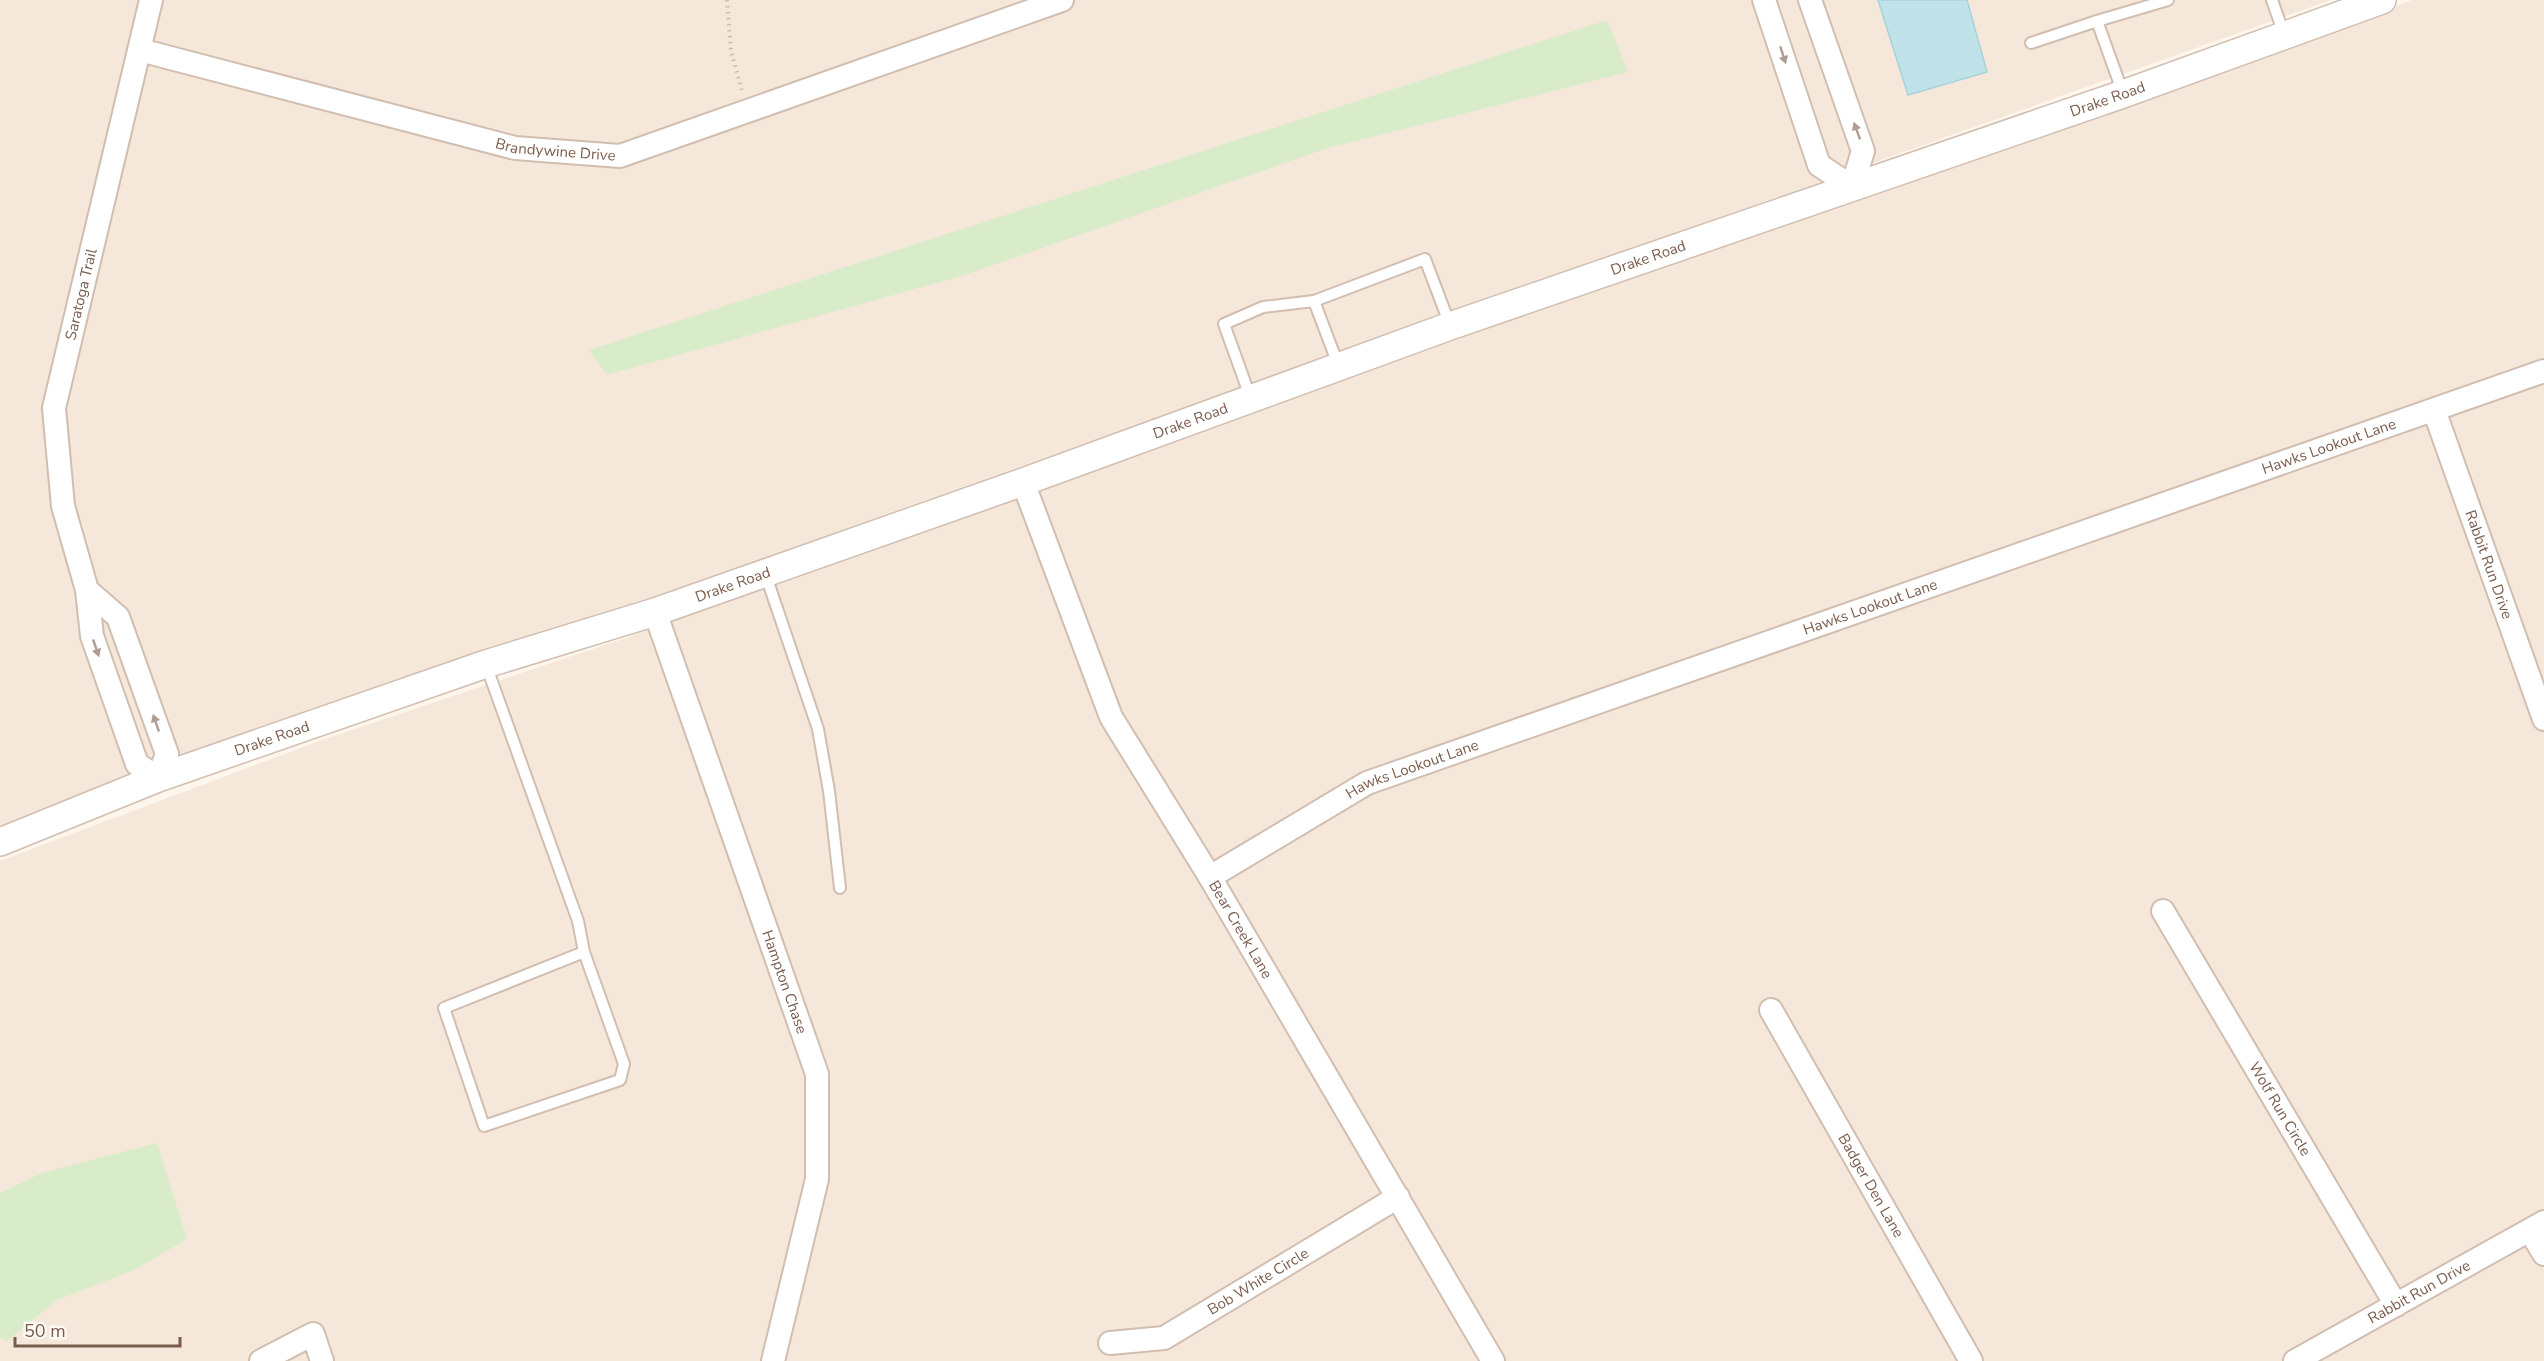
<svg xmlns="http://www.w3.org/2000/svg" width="2544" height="1361" font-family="'Nunito Sans',sans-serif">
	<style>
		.residential { fill: #f5e8da }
		.green { fill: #d8ecc9 }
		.water { fill: #bfe3e8; stroke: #a5d3da; stroke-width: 1.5 }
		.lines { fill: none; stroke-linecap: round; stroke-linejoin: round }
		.service-casing { stroke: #d1beb0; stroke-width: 14 }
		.minor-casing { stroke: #d1beb0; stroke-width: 26 }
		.tertiary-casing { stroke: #d1beb0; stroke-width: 30 }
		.path { stroke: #d9b8a5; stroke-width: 4; stroke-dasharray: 1.5 4.5; stroke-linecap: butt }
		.service { stroke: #fff; stroke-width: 10 }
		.minor { stroke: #fff; stroke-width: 22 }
		.tertiary { stroke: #fff; stroke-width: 27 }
		.oneway { fill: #af9d94 }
		.labels { text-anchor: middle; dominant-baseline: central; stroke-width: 5; stroke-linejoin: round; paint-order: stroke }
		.street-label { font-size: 15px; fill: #7a5c4d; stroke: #fffaf3 }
	</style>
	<rect width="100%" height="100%" fill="#fdf6ec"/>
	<g class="residential">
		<path d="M0,0H2331L577,624L0,832Z"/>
		<path d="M2412,0H2544V1361H0V861L322,740L626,638L719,600Z"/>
	</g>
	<g class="green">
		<path d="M1607,20L1628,72L1325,149L965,275L607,375L589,350Z"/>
		<path d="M157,1143L187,1239L134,1270L57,1300L7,1341L0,1338V1193L42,1173Z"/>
	</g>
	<path class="water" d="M1878,0H1967L1987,72L1908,95Z"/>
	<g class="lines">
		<defs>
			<g id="service">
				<path d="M2272,0L2284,34"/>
				<path d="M2031,43L2097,21"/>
				<path d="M2123,93L2097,21L2168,0"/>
				<path d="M1339,367L1314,301L1425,259L1450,325"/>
				<path d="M1251,399L1224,324L1263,307L1314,301"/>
				<path d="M765,573L818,729L829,791L840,888"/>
				<path d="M486,665L578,921L584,952L624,1064L620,1080L484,1126L444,1008L584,952"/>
			</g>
			<g id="minor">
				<path d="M1764,0L1819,165L1852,187L1863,151L1810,0"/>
				<path id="s1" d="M140,50L515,148L620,156L1062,0"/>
				<path id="s2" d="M2434,410L2544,719"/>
				<path id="s3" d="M1023,482L1111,717L1210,877L1493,1361"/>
				<path id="s4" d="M87,590L118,617L167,754L158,778L137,764L92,636L87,590L63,506L54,408L151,0"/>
				<path id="s5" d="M655,612L817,1074V1179L773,1361"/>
				<path id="s6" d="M1210,877L1367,783L2544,371"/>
				<path id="s7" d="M2163,911L2396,1305"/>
				<path id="s8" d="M1771,1010L1971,1361"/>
				<path d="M2530,1231L2544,1254"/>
				<path id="s9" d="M1110,1343L1164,1338L1398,1197"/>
				<path d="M261,1361L313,1334L322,1361"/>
				<path id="s10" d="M2295,1361L2544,1222"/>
			</g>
			<g id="tertiary">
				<path id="s11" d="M0,842L158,778L486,664L655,612L1023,482L1450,326L2123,94L2382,0"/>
			</g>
		</defs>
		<use href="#service" class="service-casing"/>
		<use href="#minor" class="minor-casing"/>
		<use href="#tertiary" class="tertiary-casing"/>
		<path class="path" d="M727,0L731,51L742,91"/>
		<use href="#service" class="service"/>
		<use href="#minor" class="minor"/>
		<use href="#tertiary" class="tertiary"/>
	</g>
	<defs><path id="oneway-solid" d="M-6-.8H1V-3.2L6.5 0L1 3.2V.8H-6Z" transform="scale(1.5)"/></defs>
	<g class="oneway">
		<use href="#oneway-solid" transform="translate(1783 55) rotate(72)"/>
		<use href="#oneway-solid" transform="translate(1857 131) rotate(-110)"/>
		<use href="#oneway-solid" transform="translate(96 648) rotate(71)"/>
		<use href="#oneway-solid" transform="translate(156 723) rotate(-109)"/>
	</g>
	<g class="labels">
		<g class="street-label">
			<text stroke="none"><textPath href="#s11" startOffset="2235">Drake Road</textPath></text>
			<text stroke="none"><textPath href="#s1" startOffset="428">Brandywine Drive</textPath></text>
			<text stroke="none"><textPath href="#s11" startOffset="1749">Drake Road</textPath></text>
			<text stroke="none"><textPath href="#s4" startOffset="722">Saratoga Trail</textPath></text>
			<text stroke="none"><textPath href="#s11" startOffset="1263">Drake Road</textPath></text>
			<text stroke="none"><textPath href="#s6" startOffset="1202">Hawks Lookout Lane</textPath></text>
			<text stroke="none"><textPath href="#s2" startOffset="164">Rabbit Run Drive</textPath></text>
			<text stroke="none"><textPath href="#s11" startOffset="777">Drake Road</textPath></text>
			<text stroke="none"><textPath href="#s6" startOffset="716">Hawks Lookout Lane</textPath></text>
			<text stroke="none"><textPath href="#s11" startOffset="291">Drake Road</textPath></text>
			<text stroke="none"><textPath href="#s6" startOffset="230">Hawks Lookout Lane</textPath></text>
			<text stroke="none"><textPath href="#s3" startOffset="500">Bear Creek Lane</textPath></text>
			<text stroke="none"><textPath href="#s5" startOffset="392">Hampton Chase</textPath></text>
			<text stroke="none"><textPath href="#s7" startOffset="230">Wolf Run Circle</textPath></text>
			<text stroke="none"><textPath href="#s8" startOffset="202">Badger Den Lane</textPath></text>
			<text stroke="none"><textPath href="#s9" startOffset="164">Bob White Circle</textPath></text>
			<text stroke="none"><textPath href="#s10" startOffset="142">Rabbit Run Drive</textPath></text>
		</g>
	</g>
	<path d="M15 1337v9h165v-9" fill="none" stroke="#7a5c4d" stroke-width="3"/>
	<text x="24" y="1337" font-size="18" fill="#7a5c4d" stroke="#fffaf3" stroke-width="4.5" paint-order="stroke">50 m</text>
</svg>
